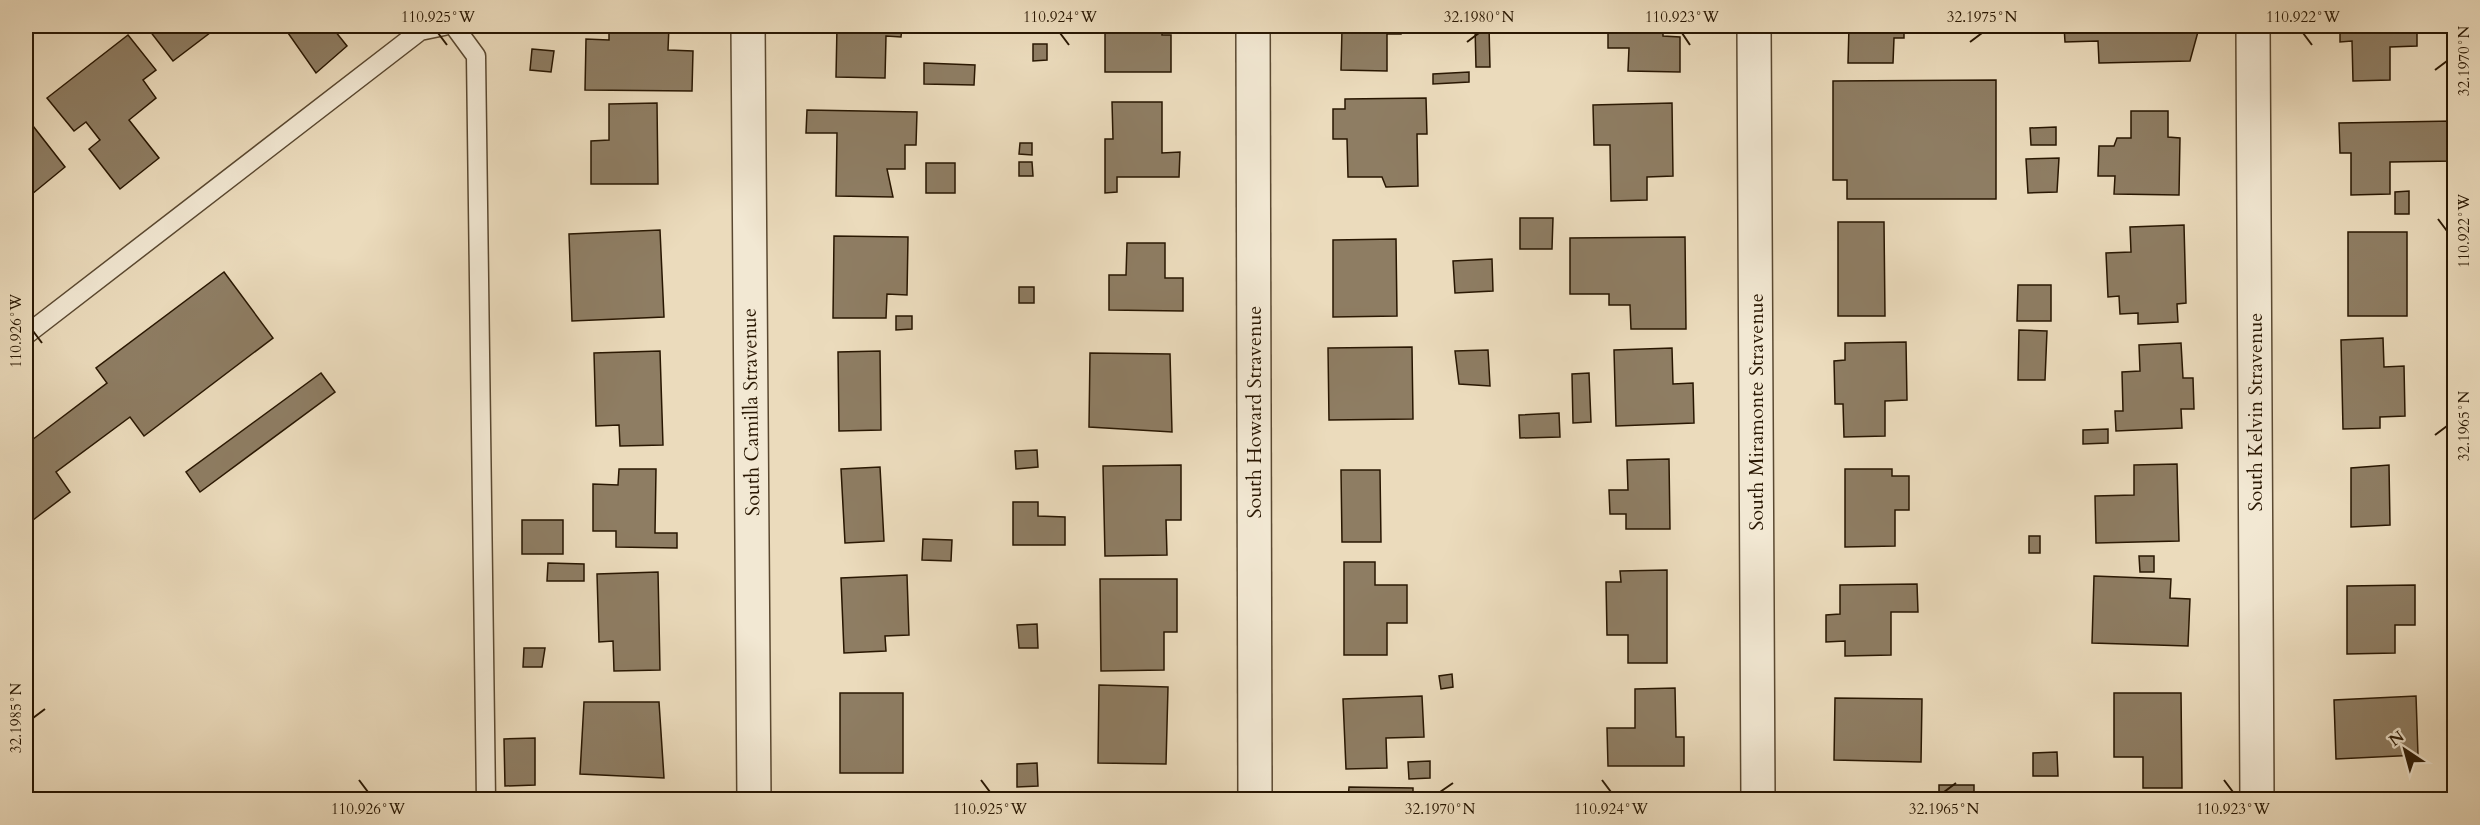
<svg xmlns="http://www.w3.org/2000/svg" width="2480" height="825" font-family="Cardo,serif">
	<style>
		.building { fill: #8e7d63; stroke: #291702; stroke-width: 1.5 }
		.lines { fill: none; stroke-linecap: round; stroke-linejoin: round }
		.lane-casing { stroke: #5a4830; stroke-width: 21 }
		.street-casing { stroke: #5a4830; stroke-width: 36 }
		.lane { stroke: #f2e8d3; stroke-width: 18 }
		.street { stroke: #f2e8d3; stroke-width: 33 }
		.ticks { fill: none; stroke: #291702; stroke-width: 2 }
		.labels { text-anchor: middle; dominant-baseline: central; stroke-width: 6; stroke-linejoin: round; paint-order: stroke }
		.street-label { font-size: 20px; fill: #291702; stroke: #f2e8d3 }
		.neatline { fill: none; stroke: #291702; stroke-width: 2 }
		.ticks-label { font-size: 15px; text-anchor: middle; fill: #291702 }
	</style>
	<rect width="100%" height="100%" fill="#ebdbbc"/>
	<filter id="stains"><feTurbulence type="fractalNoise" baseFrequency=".00333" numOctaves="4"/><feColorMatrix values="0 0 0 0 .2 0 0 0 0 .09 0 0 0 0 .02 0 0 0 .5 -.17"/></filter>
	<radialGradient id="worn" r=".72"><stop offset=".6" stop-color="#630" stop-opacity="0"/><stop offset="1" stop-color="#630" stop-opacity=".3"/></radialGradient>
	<g class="building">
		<path d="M146,26H219L173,61Z"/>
		<path d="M299,26H331L347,46L316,73L288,33Z"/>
		<path d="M609,26H669L668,50L693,51L692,91L585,90L586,39L609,40Z"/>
		<path d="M837,26H902L901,37L886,36L885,78L836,77Z"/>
		<path d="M1119,26H1162V35H1171V72H1105V28H1119Z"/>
		<path d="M1334,26H1401V34H1387V71L1341,70L1342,29H1334Z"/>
		<path d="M1475,26H1489L1490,67H1476Z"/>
		<path d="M1566,26H1663V36L1680,37V72L1628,71L1629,48H1608V28H1566Z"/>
		<path d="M1849,26H1904V38H1894L1893,63H1848Z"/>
		<path d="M2064,26H2172V30L2199,28L2190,61L2099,63L2098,41L2065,42Z"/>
		<path d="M2340,26H2409V31H2417V46L2390,47V80L2353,81L2352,41L2340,42Z"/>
		<path d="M128,35L156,70L143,80L156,98L129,120L159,158L120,189L89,149L100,140L86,122L74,131L47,98Z"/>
		<path d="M1033,44H1047V60L1033,61Z"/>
		<path d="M532,49L554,51L551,72L530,70Z"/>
		<path d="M924,63L975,65L974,85L924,84Z"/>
		<path d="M1469,72V82L1433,84V74Z"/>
		<path d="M1996,80V199H1847V180H1833V81Z"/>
		<path d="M1426,98L1427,134H1417L1418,186L1386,187L1382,177H1348L1347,139H1333V109H1345V99Z"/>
		<path d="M1112,102H1162V153L1180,152L1179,177H1117V192L1105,193V139H1113Z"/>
		<path d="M657,103L658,184H591V141L609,140V104Z"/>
		<path d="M1672,103L1673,176L1647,177V200L1611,201L1610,145H1594L1593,105Z"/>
		<path d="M807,110L917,112L916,145H905V169H887L893,197L836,196L837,133H806Z"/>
		<path d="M2131,111H2168V137L2180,138L2179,195L2114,194L2115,176H2098L2099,146H2114L2117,138H2131Z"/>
		<path d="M26,117L65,167L26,199Z"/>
		<path d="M2454,121V161L2390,162V194L2351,195V153H2340L2339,123Z"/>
		<path d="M2056,127V145H2031L2030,128Z"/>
		<path d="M1020,143H1032V155L1019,154Z"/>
		<path d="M2059,158L2057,192L2028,193L2026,159Z"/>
		<path d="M1019,162H1032L1033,176H1019Z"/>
		<rect x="926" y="163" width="29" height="30"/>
		<path d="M2409,191V214H2395V192Z"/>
		<path d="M1520,218H1553L1552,249H1520Z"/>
		<path d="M1838,222H1884L1885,316H1838Z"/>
		<path d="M2184,225L2186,303L2177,304L2178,322L2138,324V313L2120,314L2119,296L2108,297L2106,253L2131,252L2130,227Z"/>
		<path d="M660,230L664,317L572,321L569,234Z"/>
		<rect x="2348" y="232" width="59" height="84"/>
		<path d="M834,236L908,237L907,295L887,294L886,318H833Z"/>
		<path d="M1685,237L1686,329H1631L1630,305H1609V294H1570V238Z"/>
		<path d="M1396,239L1397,316L1333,317V240Z"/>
		<path d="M1127,243H1165V278H1183V311L1109,310V275H1126Z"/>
		<path d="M1492,259L1493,291L1455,293L1453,261Z"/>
		<path d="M224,272L273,338L144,436L130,417L56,472L70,492L33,520L26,510V431L32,440L107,383L96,368Z"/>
		<path d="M2018,285H2051V321H2017Z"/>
		<rect x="1019" y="287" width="15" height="16"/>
		<path d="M896,316H912V329L896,330Z"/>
		<path d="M2019,330L2047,331L2045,380H2018Z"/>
		<path d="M2383,338L2384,367L2404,366L2405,416L2380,417V428L2343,429L2341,340Z"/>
		<path d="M1906,342L1907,400L1885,401V436L1844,437L1843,404H1835L1834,361L1845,360V343Z"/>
		<path d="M2181,343L2183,378H2193L2194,409H2181L2182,428L2116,431L2115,411H2123L2122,372L2140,371L2139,345Z"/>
		<path d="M1412,347L1413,419L1329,420L1328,348Z"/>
		<path d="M1672,348L1673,384L1693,383L1694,423L1616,426L1614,350Z"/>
		<path d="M1488,350L1490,386L1459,384L1455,351Z"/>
		<path d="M660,351L663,445L620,446L619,425L596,426L594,353Z"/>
		<path d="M880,351L881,430L839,431L838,352Z"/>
		<path d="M1090,353L1170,354L1172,432L1089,427Z"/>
		<path d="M321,373L335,392L200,492L186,472Z"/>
		<path d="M1589,373L1591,422L1573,423L1572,374Z"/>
		<path d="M1559,413L1560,437L1520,438L1519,415Z"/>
		<path d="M2108,429V443L2083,444V430Z"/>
		<path d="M1037,450L1038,467L1016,469L1015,451Z"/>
		<path d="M1669,459L1670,529H1626V514H1610L1609,490H1628L1627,460Z"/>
		<path d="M2177,464L2179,541L2096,543L2095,496L2134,495V465Z"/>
		<path d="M1181,465V520H1166L1167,555L1105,556L1103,466Z"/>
		<path d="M2389,465L2390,525L2351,527V468Z"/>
		<path d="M880,467L884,541L845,543L841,469Z"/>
		<path d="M619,469H656L655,533H677V548L616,547V531H593V484L618,485Z"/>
		<path d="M1845,469H1892V476H1909V510H1895V546L1845,547Z"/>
		<path d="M1341,470H1380L1381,542H1342Z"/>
		<path d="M1013,502H1038V516L1065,517V545H1013Z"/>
		<rect x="522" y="520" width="41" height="34"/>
		<rect x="2029" y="536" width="11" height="17"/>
		<path d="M923,539L952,540L951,561L922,560Z"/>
		<path d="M2139,556H2154V572H2140Z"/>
		<path d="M1344,562H1375V585H1407V623H1387V655H1344Z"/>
		<path d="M548,563L584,564V581H547Z"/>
		<path d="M1667,570V663H1628V635H1607L1606,582H1621L1620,571Z"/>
		<path d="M658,572L660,670L614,671L613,641L599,642L597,574Z"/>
		<path d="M907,575L909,635L885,636L886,651L844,653L841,578Z"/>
		<path d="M2094,576L2171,579L2170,598L2190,599L2188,646L2092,643Z"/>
		<path d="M1100,579H1177V632H1164V670L1101,671Z"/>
		<path d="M1917,584L1918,612H1891V655L1845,656V641L1826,642V615L1840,614V585Z"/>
		<path d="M2415,585V625H2395V653L2347,654V586Z"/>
		<path d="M1037,624L1038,648H1019L1017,625Z"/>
		<path d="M524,648H545L542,667H523Z"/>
		<path d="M1452,674L1453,687L1441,689L1439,676Z"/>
		<path d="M1099,685L1168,687L1166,764L1098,763Z"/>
		<path d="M1675,688L1676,737H1684V766H1608L1607,728H1635V689Z"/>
		<rect x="840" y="693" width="63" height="80"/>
		<path d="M2114,693H2181L2182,788H2143V757H2114Z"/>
		<path d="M1422,696L1424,737L1386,738L1387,768L1346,769L1343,699Z"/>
		<path d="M2416,696L2418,755L2336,759L2334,700Z"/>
		<path d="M1835,698L1922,699L1921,762L1834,760Z"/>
		<path d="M584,702H659L664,778L580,774Z"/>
		<path d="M535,738V785L505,786L504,739Z"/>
		<path d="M2057,752L2058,776H2033V753Z"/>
		<path d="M1430,761V778L1409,779L1408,762Z"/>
		<path d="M1037,763L1038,786L1017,787V764Z"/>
		<rect x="1939" y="785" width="35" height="15"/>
		<path d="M1349,787L1413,788V800H1348Z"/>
	</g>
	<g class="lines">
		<defs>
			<g id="lane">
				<path d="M454,26L476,56L486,800"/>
				<path d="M26,335L420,31L444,26"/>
			</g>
			<g id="street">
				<path d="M748,26L754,800"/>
				<path d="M1253,26L1255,800"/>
				<path d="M1754,26L1758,800"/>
				<path d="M2253,26L2257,800"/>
			</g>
		</defs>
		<use href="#lane" class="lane-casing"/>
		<use href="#street" class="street-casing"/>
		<use href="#lane" class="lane"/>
		<use href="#street" class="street"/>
	</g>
	<path class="ticks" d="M438,33L447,45M1060,33L1069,45M1682,33L1690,45M2303,33L2312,45M1467,42L1479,33M1970,42L1982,33M2435,70L2447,61M2438,219L2447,231M33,331L42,343M2435,435L2447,426M33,718L45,709M359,780L368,792M981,780L990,792M1602,780L1611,792M2224,780L2233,792M1440,792L1453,783M1944,792L1956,783"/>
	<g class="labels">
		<g class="street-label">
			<text transform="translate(751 412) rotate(-91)">South Camilla Stravenue</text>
			<text transform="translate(1254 412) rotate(-90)">South Howard Stravenue</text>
			<text transform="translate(1756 412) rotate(-90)">South Miramonte Stravenue</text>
			<text transform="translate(2255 412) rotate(-90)">South Kelvin Stravenue</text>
		</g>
	</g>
	<rect width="2480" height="825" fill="none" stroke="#ebdbbc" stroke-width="66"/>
	<g transform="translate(2405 750) rotate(324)" stroke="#f2e8d3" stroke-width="4.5" paint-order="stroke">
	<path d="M0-4.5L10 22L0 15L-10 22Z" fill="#291702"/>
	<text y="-9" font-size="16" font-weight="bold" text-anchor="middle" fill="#291702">N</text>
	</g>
	<rect x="33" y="33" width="2414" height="759" class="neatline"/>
	<g class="ticks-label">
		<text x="438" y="22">110.925°W</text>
		<text x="1060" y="22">110.924°W</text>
		<text x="1479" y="22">32.1980°N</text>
		<text x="1682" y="22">110.923°W</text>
		<text x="1982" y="22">32.1975°N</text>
		<text x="2303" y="22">110.922°W</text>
		<text transform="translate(2464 61) rotate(-90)" y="5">32.1970°N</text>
		<text transform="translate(2464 231) rotate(-90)" y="5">110.922°W</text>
		<text transform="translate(16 331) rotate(-90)" y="5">110.926°W</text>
		<text transform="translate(2464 426) rotate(-90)" y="5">32.1965°N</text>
		<text transform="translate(16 718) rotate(-90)" y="5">32.1985°N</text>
		<text x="368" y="814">110.926°W</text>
		<text x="990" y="814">110.925°W</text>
		<text x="1440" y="814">32.1970°N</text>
		<text x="1611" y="814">110.924°W</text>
		<text x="1944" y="814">32.1965°N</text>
		<text x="2233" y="814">110.923°W</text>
	</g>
	<rect width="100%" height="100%" filter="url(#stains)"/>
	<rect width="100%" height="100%" fill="url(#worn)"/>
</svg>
